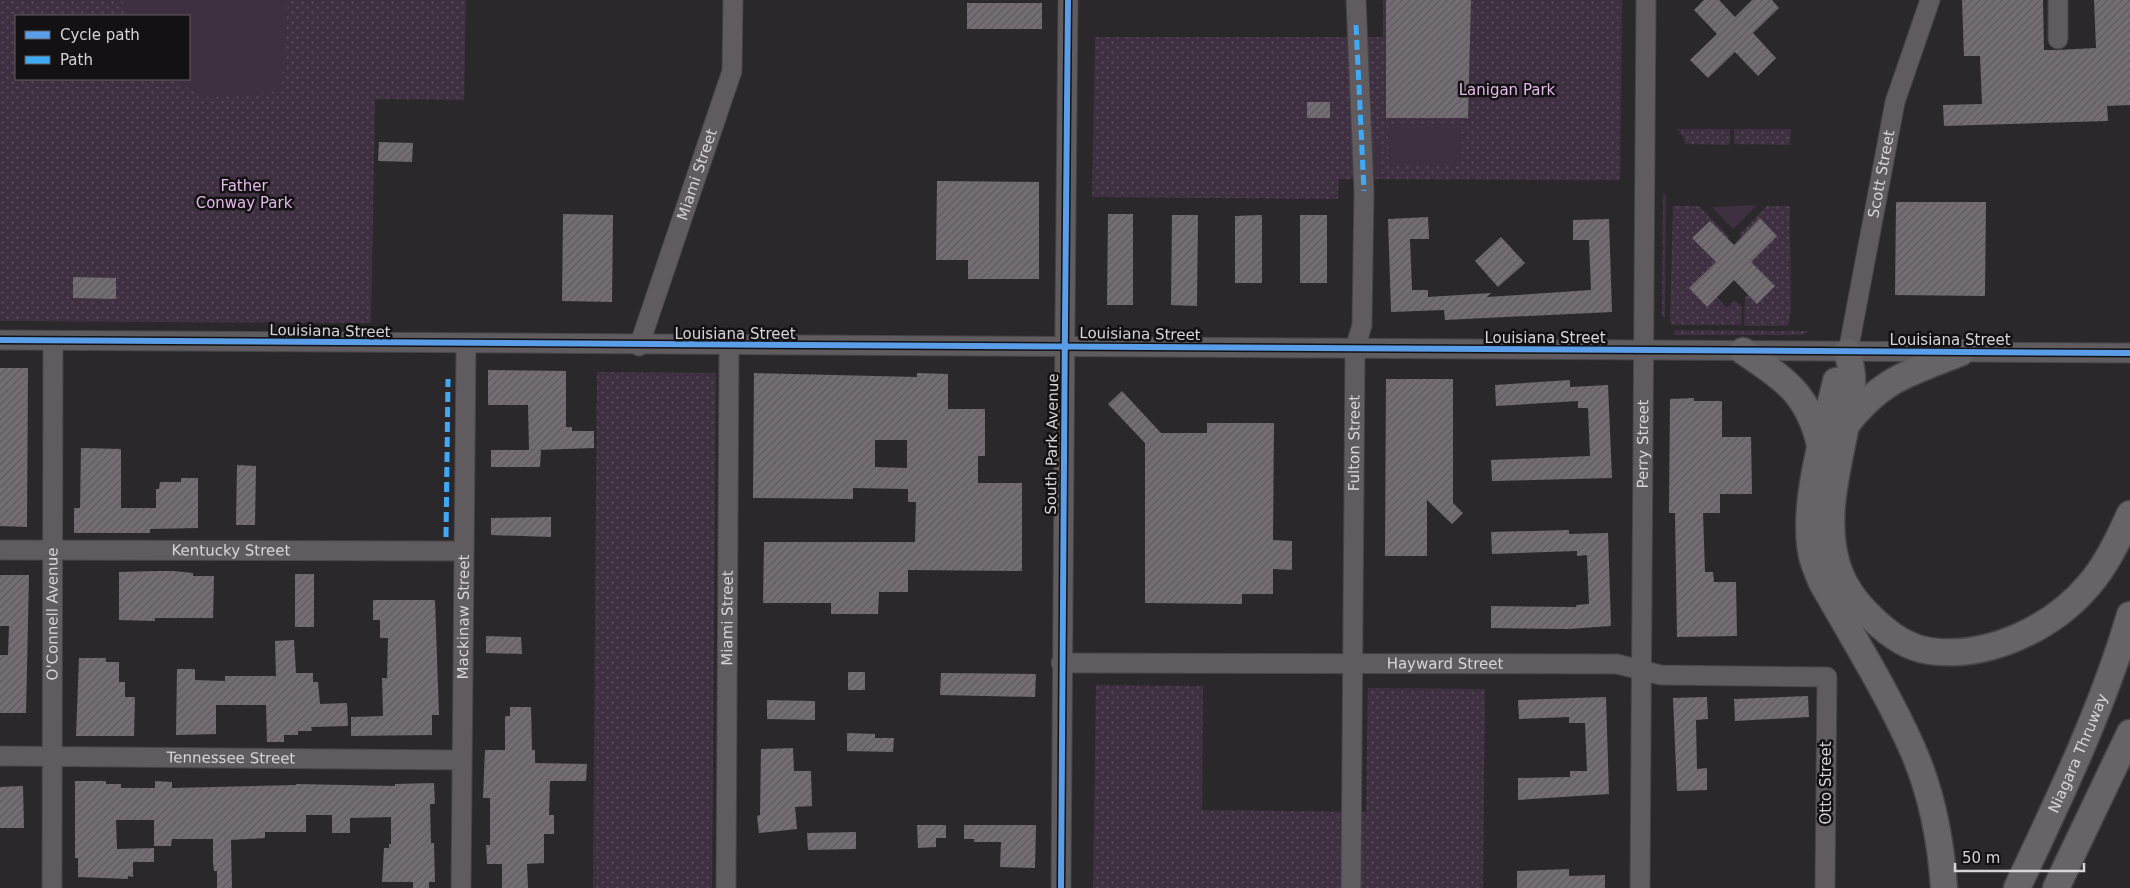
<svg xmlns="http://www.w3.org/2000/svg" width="2130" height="888" font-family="'DejaVu Sans',sans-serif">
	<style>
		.grass { fill: url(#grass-dots); fill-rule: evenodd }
		.garden { fill: #3f3041 }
		.building { fill: url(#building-hatch); fill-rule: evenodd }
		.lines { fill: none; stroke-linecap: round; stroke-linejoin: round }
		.minor-casing { stroke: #464546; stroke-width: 21 }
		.highway-casing { stroke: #464546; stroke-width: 29 }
		.minor { stroke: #5f5b5f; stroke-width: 19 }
		.highway { stroke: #676467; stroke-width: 26 }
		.quiet { stroke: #3fa9f5; stroke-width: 5; stroke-dasharray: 10 5; stroke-linecap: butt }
		.cycleway-casing { stroke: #131113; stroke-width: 9 }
		.cycleway { stroke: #5a9eea; stroke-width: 6 }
		.labels { text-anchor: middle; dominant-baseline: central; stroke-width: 5; stroke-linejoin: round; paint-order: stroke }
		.park-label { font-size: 15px; fill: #e4bae8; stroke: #131113 }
		.street-label { font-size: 15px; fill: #d8d5d8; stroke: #131113 }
	</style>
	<defs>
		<pattern id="grass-dots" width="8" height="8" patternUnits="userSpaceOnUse" patternTransform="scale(1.25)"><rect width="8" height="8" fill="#3f3041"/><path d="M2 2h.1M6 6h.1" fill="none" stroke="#5a4d5c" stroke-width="1.8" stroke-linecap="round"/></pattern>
		<pattern id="building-hatch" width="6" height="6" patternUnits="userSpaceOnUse" patternTransform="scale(1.25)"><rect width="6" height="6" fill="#746e74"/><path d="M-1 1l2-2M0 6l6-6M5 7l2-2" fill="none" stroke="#5d595d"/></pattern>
	</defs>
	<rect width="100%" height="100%" fill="#2b282b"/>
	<g class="grass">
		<path d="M0,0H466L464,100L375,99L371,323L0,321ZM16,16H189V79H16Z"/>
		<path d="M1383,0H1622L1620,180L1339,179L1338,199L1092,197L1095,37H1383Z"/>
		<path d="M1677,129H1730V145L1685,144L1683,136Z"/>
		<path d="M1734,129H1791L1790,145L1734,144Z"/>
		<path d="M1663,194L1666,195L1665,317H1662Z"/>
		<path d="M1673,206H1699L1729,237L1727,238L1710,221L1693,238L1716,262L1689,288L1707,307L1717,297L1727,308L1735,300L1742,307L1741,325H1673L1670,321Z"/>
		<path d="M1767,206H1790L1791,311L1788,326H1744L1745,297L1748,294L1757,303L1775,286L1751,262L1777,236L1760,219L1742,237L1739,235Z"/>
		<path d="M1674,330L1809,331L1802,335H1674Z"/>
		<path d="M597,372L716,373L712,888H593Z"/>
		<path d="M1096,685L1203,686L1202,810L1366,812L1368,688L1485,689L1483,888H1093Z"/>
	</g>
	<g class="garden">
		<path d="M122,0H288L281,91L203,98L175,79H189V16H129Z"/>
		<path d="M1388,127H1460V166L1388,165Z"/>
		<rect x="1354" y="143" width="27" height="34"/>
		<path d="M1757,205L1733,229L1712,207Z"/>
	</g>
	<g class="building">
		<path d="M1386,0H1471L1468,118H1386Z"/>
		<path d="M1704,0H1719L1735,17L1752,0H1772L1779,8L1753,33L1776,58L1758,76L1735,52L1708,78L1690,60L1717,34L1694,10Z"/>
		<path d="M1962,0H2043L2044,50H2058L2096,48L2094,0H2130V105L2107,106L2108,121L1944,126L1943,105L1982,104L1980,56H1964Z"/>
		<rect x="967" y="3" width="75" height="26"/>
		<rect x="1307" y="102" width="23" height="16"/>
		<path d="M379,142L413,143L412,162L378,161Z"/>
		<path d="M937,181L1039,182V279H968V260H936Z"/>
		<path d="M1896,202H1986L1985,296L1895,295Z"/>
		<path d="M563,214L613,215L612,302L562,301Z"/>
		<path d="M1108,214H1133V305H1107Z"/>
		<path d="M1172,215H1198L1197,306L1171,305Z"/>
		<path d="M1262,215V283H1235V216Z"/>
		<rect x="1300" y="215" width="27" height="68"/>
		<path d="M1428,217L1429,239H1410L1412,290H1428V297L1491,293L1487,297L1591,290L1589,240H1573V220L1609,219L1612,312L1445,320L1444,310L1391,312L1388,219Z"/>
		<path d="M1760,218L1777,236L1751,262L1775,286L1757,304L1734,280L1707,307L1689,288L1716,262L1692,238L1710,221L1734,245Z"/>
		<path d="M1501,237L1525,263L1498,287L1475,261Z"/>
		<path d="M73,277L116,278V299L73,298Z"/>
		<path d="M0,368H28L27,527L0,526Z"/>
		<path d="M488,370L566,371V427H572V431H594V448L537,450H541L540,467H491V450H529L528,405H488Z"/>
		<path d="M754,373L917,377V373L948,374V409H985V456H978V483H1022V571L908,570V592H879L878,614H831V603H763L764,542H915L916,502H908V489L853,488V499L753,498ZM875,440H907V468L875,467Z"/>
		<path d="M1386,379H1453V503L1463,513L1452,524L1427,500V556H1385Z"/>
		<path d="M1570,380V387L1608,385L1612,478L1492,481L1491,460L1590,456L1588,408H1578V401L1496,406L1495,385Z"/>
		<path d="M1122,391L1161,433H1207V423H1274L1273,540L1292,541V570L1273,569V594H1242V604L1145,603V443L1108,404Z"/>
		<path d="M1694,398V401H1722V437H1751L1752,494H1720V513H1703L1705,572H1713L1714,582H1736L1737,636L1677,637L1675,513H1669L1670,399Z"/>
		<path d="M81,448L121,449V508H156V489H159L160,482H181V478H198V528L150,529V533H74V508H80Z"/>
		<path d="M237,465L256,466L255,525H236Z"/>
		<path d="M551,517V537L491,535V518Z"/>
		<path d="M1569,530V534L1608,533L1611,626L1568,629L1491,628V606L1576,607V605L1589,604L1587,555L1577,556V551L1492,554L1491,532Z"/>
		<path d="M156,571H173L193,573V576H214L213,618H155V621L119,620V572Z"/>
		<rect x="295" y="574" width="19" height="53"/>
		<path d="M0,575H29L26,713H0V655H8L9,626H0Z"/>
		<path d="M373,600H435L439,715H432V735L351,736V717L383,716L382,678H387L388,638H380V620H373Z"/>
		<path d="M486,636L521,637L522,654L486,653Z"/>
		<path d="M294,640L296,673H313V682H318L320,704L347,703L348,726L311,727L312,731H298V735H284V742H267L266,705H216V734L176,735L177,669H195V680L225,681V676H276L275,641Z"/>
		<path d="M79,658H106V662H119V682H125V697H135L134,736H76Z"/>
		<rect x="848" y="672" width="17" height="18"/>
		<path d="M941,673L1036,674L1035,697L940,695Z"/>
		<path d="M1808,696L1809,717L1735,721L1734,699Z"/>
		<path d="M1606,697L1609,794L1518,800V778L1570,777V771H1587L1585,723H1569V717L1519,719L1518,700Z"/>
		<path d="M1707,697L1708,719L1696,720L1697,769L1707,768V790L1677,791L1673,698Z"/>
		<path d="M767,700L815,701V720L767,719Z"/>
		<path d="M510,707H531L532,750H535V763L587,764L586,781H550L549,815H554V834H544V863L527,864L528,888H502V864H487L486,845H490V798H483L485,750H505V716H510Z"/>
		<path d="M847,733L875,734V738H894L893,752L847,751Z"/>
		<path d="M793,748L794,771H811L812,806L795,807L797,829L759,833L757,816L760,815L761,749Z"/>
		<path d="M75,781H106V784H121V788H155V781L172,782V788L296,785V784L395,786V784L434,783L435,804H430L431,843H434L435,882H429V888H413V882H382L384,848H389V844H391V817L350,818V833H332V815H306V832H265V838L231,840L232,888H217V871H214L213,862V839H172L171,846H154V820H116L117,849L154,848V862H133V877L128,876V879L78,877V858H75Z"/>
		<path d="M23,786L24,828H0V787Z"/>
		<path d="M917,825H946V838H936V847L918,848Z"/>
		<path d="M964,825H1036L1035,868L1000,867L1001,842H974V839H964Z"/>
		<path d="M856,832V849L808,850L807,833Z"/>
		<path d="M1569,869V876L1605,875V888H1517V871Z"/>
	</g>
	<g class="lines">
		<defs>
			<g id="minor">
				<path d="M2058,39V0"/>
				<path d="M0,340C710,346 1420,350 2130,353"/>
				<path id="s1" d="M639,346L732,71L733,0"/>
				<path id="s2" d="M1848,352L1895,102L1930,0"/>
				<path id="s3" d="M0,550L463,551"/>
				<path id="s4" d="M1061,663L1617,664L1661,675L1827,677L1825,888"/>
				<path id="s5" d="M0,756L462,760"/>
				<path id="s6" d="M52,888L53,341"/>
				<path id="s7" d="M461,888L466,344"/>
				<path id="s8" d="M726,888L729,347"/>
				<path d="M1061,888C1061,592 1066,296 1068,0"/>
				<path id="s9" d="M1351,888L1355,349L1362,325L1364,191L1356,0"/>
				<path id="s10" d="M1640,888L1646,0"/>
			</g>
			<g id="highway">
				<path d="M1743,351C1785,380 1808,393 1820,445"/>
				<path d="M1848,352C1849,362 1853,372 1852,382C1848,443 1819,504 1837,565C1843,585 1857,604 1872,618C1887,633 1908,648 1930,651C1987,659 2051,629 2088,586C2106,566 2119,538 2130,514"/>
				<path d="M1836,381C1825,431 1801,505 1812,556C1814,564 1818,573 1821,581C1852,636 1886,690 1912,748C1931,791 1941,841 1944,888"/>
				<path d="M1846,425C1881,379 1909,373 1960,353"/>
				<path id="s11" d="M2017,888C2059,799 2102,710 2130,615"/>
				<path d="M2056,888L2130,733"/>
			</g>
		</defs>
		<use href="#minor" class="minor-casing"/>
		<use href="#highway" class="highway-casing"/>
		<use href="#minor" class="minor"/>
		<use href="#highway" class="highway"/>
		<g class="quiet">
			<path d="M1356,25L1364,191"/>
			<path d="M446,537L448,379"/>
		</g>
		<defs>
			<g id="cycleway">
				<path d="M0,340C710,346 1420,350 2130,353"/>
				<path d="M1061,888C1061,592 1066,296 1068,0"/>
			</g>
		</defs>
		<use href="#cycleway" class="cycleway-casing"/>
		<use href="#cycleway" class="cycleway"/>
	</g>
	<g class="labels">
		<g class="park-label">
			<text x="1507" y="90">Lanigan Park</text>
			<text x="244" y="186">Father<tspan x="244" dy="17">Conway Park</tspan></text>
		</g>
		<g class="street-label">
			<text stroke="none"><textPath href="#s2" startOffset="181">Scott Street</textPath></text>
			<text stroke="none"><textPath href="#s1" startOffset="181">Miami Street</textPath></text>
			<text transform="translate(330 331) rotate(1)">Louisiana Street</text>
			<text x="735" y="334">Louisiana Street</text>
			<text transform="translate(1140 334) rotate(1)">Louisiana Street</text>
			<text x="1545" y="338">Louisiana Street</text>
			<text x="1950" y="340">Louisiana Street</text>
			<text stroke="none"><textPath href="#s9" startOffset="445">Fulton Street</textPath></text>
			<text transform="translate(1052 444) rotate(-89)">South Park Avenue</text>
			<text stroke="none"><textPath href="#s10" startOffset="444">Perry Street</textPath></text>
			<text stroke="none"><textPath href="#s3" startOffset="231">Kentucky Street</textPath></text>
			<text stroke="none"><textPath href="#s6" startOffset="274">O'Connell Avenue</textPath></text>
			<text stroke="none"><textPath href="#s7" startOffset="271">Mackinaw Street</textPath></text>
			<text stroke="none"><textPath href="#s8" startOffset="270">Miami Street</textPath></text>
			<text stroke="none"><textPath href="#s4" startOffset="384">Hayward Street</textPath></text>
			<text stroke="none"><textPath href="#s11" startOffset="148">Niagara Thruway</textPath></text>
			<text stroke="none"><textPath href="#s5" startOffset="231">Tennessee Street</textPath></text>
			<text transform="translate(1826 783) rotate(-90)">Otto Street</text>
		</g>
	</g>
	<rect x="15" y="15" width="175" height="65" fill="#131113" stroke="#625f62"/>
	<rect x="25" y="31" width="25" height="8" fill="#5a9eea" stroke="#625f62"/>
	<text x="60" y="40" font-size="15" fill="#d8d5d8">Cycle path</text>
	<rect x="25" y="56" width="25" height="8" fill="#3fa9f5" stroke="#625f62"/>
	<text x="60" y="65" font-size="15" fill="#d8d5d8">Path</text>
	<path d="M1955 863v8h129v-8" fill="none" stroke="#d8d5d8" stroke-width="2.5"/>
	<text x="1962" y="863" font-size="15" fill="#d8d5d8" stroke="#131113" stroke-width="4" paint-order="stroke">50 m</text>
</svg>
